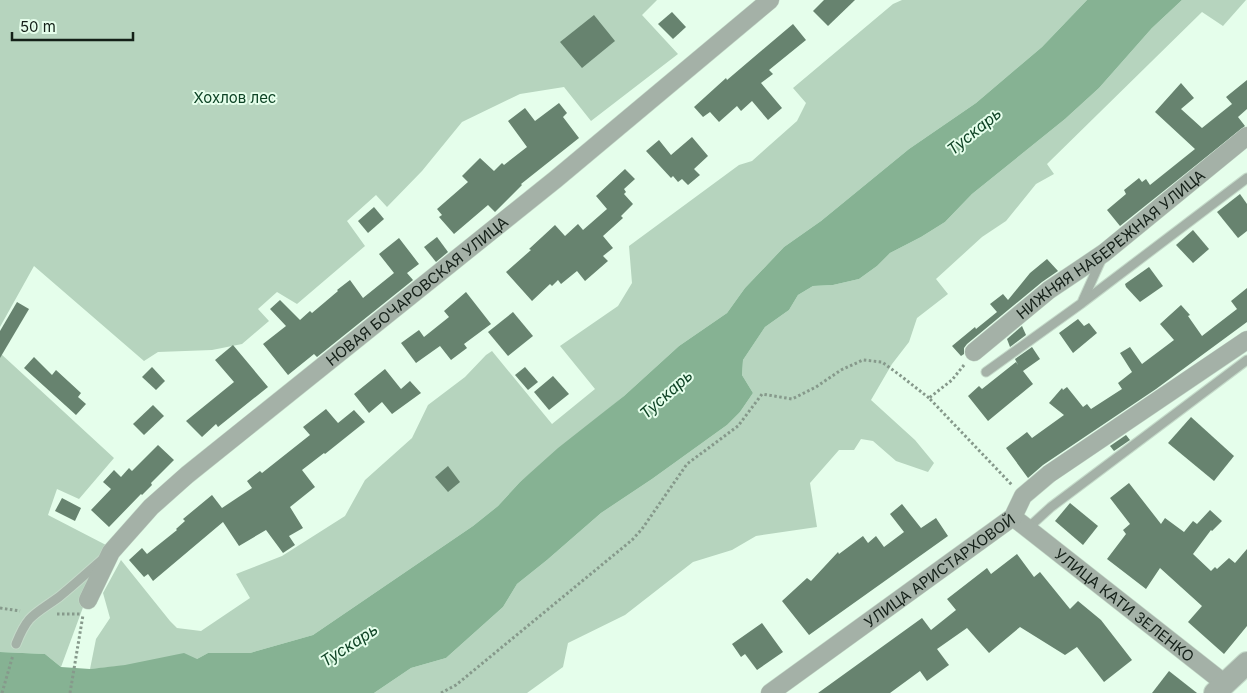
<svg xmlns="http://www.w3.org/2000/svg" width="1247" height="693" font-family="Inter,sans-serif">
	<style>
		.green { fill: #b6d4be }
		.water { fill: #86b293 }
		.building { fill: #67836f }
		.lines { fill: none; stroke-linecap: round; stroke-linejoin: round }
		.service-casing { stroke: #c4dac9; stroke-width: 11 }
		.minor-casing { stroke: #c4dac9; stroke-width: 19 }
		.tertiary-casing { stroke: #c4dac9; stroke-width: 24 }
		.path { stroke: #86998b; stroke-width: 3; stroke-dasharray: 2.5 2.5; stroke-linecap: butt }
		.service { stroke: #a4b1a7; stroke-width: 9 }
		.minor { stroke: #a4b1a7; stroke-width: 18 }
		.tertiary { stroke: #a4b1a7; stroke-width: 22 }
		.labels { text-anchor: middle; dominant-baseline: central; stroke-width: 4; stroke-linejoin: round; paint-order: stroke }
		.park-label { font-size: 15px; fill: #0c4224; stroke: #e5feeb }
		.street-label { font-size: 15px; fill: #142018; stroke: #e5feeb }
		.water-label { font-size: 16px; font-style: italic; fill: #104426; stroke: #e5feeb }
	</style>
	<rect width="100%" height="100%" fill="#e5feeb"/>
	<g class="green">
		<path d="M0,0H657L642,15L678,54L591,121L564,87L520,94L462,122L422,171L387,207L376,195L347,221L365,246L297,304L277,292L258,309L269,321L242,344L212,350L158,352L144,361L34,266L0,327Z"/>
		<path d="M902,0H1087L1042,47L976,103L909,149L821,221L784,247L745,288L727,313L679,346L624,396L520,482L498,506L473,526L313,635L250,653H208L197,659L90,669L96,639L110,618L103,593L121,560L170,621L177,628L201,631L250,598L236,574L282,556L345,516L365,480L412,438L428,405L465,377L486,355L492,351L552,424L595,389L560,346L618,306L632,283L629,246L739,165L752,161L797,121L806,103L793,88L893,4Z"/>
		<path d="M1182,0H1246L1223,26L1202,12L1047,164L1054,174L1036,184L1006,221L982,237L936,279L948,294L917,318L909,342L892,364L871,400L915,440L934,463L928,472L896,461L873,441L861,439L854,450H839L810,483L817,527L756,536L732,550L693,562L625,615L568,643L563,667L527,693H374L411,668L446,658L503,607L517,584L547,560L601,513L652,479L727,425L740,412L753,393L742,375L743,360L765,327L789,310L798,295L813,286L833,285L859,279L877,266L890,253L921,237L945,222L972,194L1065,119L1099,88L1152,28Z"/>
		<path d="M0,353L114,458L79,499L57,489L48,515L106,545L61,667L45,654L0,652Z"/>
	</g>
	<path class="water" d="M1087,0H1182L1152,28L1099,88L1065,119L972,194L945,222L921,237L890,253L877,266L859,279L833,285L813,286L798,295L789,310L765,327L743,360L742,375L753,393L740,412L727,425L652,479L601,513L547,560L517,584L503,607L446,658L411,668L374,693H0V652L45,654L61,667L90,669L125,665L184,653L197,659L208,653H250L313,635L473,526L498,506L520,482L558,448L624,396L679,346L727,313L745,288L784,247L821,221L909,149L976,103L1042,47Z"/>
	<g class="building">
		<path d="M824,0H855L828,26L813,11Z"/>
		<path d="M672,12L686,27L673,39L658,24Z"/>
		<path d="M594,15L615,41L582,68L560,42Z"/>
		<path d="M793,24L806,40L769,70L773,74L761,83L782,108L768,120L752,101L741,111L737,106L719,122L710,112L703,117L694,107L726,78L727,80Z"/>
		<path d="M1247,80V109L1238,117L1245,126L1120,226L1107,210L1126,194L1124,190L1139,178L1142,182L1146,179L1150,185L1195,149L1155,112L1181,83L1194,98L1181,109L1202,128L1232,104L1226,97Z"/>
		<path d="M559,103L567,113L563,117L579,138L521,184L522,185L495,212L488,205L454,234L439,217L442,215L437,209L468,182L462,176L480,158L494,171L502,163L504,165L527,147L508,121L525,108L535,121Z"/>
		<path d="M692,137L708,156L694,169L700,175L688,185L682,179L678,182L673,176L671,178L646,151L659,140L671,155Z"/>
		<path d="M625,169L635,179L624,189L626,192L624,194L633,204L621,216L623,218L603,236L613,248L603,256L608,261L585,281L577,271L561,284L558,280L552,286L550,284L532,301L506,272L531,250L529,249L555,225L565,236L578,224L583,230L607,209L596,196Z"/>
		<path d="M1240,194L1247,204V231L1238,238L1217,212Z"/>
		<path d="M374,207L384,219L368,233L358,221Z"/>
		<path d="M1193,230L1209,249L1193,263L1176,245Z"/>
		<path d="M437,237L448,252L436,262L424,247Z"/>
		<path d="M399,238L419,264L407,273L413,280L317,357L314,354L288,375L263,344L286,326L270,309L280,300L300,320L310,311L312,313L338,291L337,290L350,280L363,298L394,273L379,254Z"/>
		<path d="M1047,259L1058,271L1042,282L967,344L964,348V354L961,356L952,346L975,327L976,329L997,312L990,304L1003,294L1008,300L1030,273Z"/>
		<path d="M1149,267L1163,286L1140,302L1126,287L1125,284Z"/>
		<path d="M1247,288V322L1156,389L1043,465L1028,478L1006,448L1027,432L1032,438L1064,415L1049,403L1062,388L1063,390L1067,387L1083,407L1087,404L1091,409L1122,389L1118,383L1132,372L1120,353L1130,347L1142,364L1174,340L1160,324L1181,305L1190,315L1188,316L1202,336L1237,309L1231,301Z"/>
		<path d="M466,292L491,324L464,344L467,348L451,360L440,346L416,363L401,343L419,330L424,337L449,317L444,311Z"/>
		<path d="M17,302L29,309L0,358V331Z"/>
		<path d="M513,312L533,336L508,356L488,332Z"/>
		<path d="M1078,319L1084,326L1089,323L1097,333L1073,353L1059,333Z"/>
		<path d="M1022,326L1026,335L1010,347L1007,339Z"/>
		<path d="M233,345L268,387L218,427L216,424L202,437L186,421L234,382L215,360Z"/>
		<path d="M1032,347L1040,359L1023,371L1033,384L988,421L968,396L979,386L982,389L1016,362L1018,365L1015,359Z"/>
		<path d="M34,357L52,375L56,370L81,393L78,397L86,404L76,415L24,368Z"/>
		<path d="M152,367L165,381L156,390L142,377Z"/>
		<path d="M525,367L538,382L528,390L515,375Z"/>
		<path d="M385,369L401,389L410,381L421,393L392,414L382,402L369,413L354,394Z"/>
		<path d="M553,376L569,394L549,410L534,392Z"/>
		<path d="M153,405L164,416L144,435L133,424Z"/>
		<path d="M326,409L338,423L354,410L365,422L325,454L324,453L302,470L315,487L290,507L303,528L289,536L295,545L283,553L266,530L239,546L223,522L153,581L148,574L144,577L129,560L142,548L147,554L177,530L176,529L185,521L183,519L212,495L222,508L252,488L247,481L260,471L262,473L310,435L303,427Z"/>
		<path d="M1191,417L1234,456L1214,481L1168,443Z"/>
		<path d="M1126,435L1130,440L1114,451L1110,446Z"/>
		<path d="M158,445L174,460L151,483L152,485L142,495L141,494L109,527L91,510L111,489L103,482L114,470L121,477L129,468L132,471Z"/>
		<path d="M448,466L460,482L448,492L435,477Z"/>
		<path d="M1129,483L1161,524L1165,518L1184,532L1193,521L1197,524L1210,510L1222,521L1212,531L1211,530L1193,554L1211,571L1215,567L1217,569L1229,558L1235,563L1247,549V626L1224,654L1188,622L1202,606L1160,568L1146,589L1107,559L1126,534L1123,530L1130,524L1110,498Z"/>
		<path d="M62,498L81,508L75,521L55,511Z"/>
		<path d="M1070,503L1098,526L1083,545L1055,521Z"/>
		<path d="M902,504L921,528L936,518L948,536L809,635L782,601L807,578L811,581L838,552L839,554L863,536L868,543L876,536L884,547L904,532L890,514Z"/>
		<path d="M1017,554L1034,577L1040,572L1070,609L1078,601L1101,620L1132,660L1104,682L1077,647L1065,655L1020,627L989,653L967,628L937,649L949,665L927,681L920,671L890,693H818L922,618L931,630L956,610L947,599L987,568L991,574Z"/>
		<path d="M762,623L783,652L757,670L745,654L741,657L732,644Z"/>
		<path d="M1169,671L1197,693H1152Z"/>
	</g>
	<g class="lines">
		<defs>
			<g id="service">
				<path d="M1083,300L1102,258"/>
				<path d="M986,372L1082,303L1247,178"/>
				<path d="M1028,528L1051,507L1247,360"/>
				<path d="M16,644C28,614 34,615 59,597C74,585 89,571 103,559"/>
			</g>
			<g id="minor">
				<path id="s1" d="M974,352L1049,290L1104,253L1247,136"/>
				<path id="s2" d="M1013,517L1224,683"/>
				<path id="s3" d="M88,600L111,552L151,507L187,475L556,179L770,0"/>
				<path id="s4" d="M770,693L1013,517L1023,496L1049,474L1247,340"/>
			</g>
			<path id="tertiary" d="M1215,693L1247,663"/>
		</defs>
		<use href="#service" class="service-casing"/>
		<use href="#minor" class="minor-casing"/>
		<use href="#tertiary" class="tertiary-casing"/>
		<g class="path">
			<path d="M964,365L952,380L929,398L1012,485"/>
			<path d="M0,608L20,611"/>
			<path d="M57,614H80"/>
			<path d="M2,693L13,655"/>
			<path d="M70,693L83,615"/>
			<path d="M441,693L456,685L632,540L642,529L687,464L738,426L762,394L792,399L816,387L841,370L863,360L882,362L901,376L929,398"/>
		</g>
		<use href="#service" class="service"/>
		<use href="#minor" class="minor"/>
		<use href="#tertiary" class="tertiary"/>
	</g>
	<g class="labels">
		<g class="park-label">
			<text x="235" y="97">Хохлов лес</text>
		</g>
		<g class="street-label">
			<text stroke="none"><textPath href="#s1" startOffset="174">НИЖНЯЯ НАБЕРЕЖНАЯ УЛИЦА</textPath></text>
			<text stroke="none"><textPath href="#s3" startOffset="456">НОВАЯ БОЧАРОВСКАЯ УЛИЦА</textPath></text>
			<text stroke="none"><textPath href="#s4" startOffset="209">УЛИЦА АРИСТАРХОВОЙ</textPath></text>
			<text stroke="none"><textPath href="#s2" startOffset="142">УЛИЦА КАТИ ЗЕЛЕНКО</textPath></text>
		</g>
		<g class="water-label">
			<text transform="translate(974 131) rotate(-39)">Тускарь</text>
			<text transform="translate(666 394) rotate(-42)">Тускарь</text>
			<text transform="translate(349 645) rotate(-33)">Тускарь</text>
		</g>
	</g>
	<path d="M12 32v8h121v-8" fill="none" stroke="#142018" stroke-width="2.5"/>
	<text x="20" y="32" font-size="15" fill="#142018" stroke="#e5feeb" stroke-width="4" paint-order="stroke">50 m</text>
</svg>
